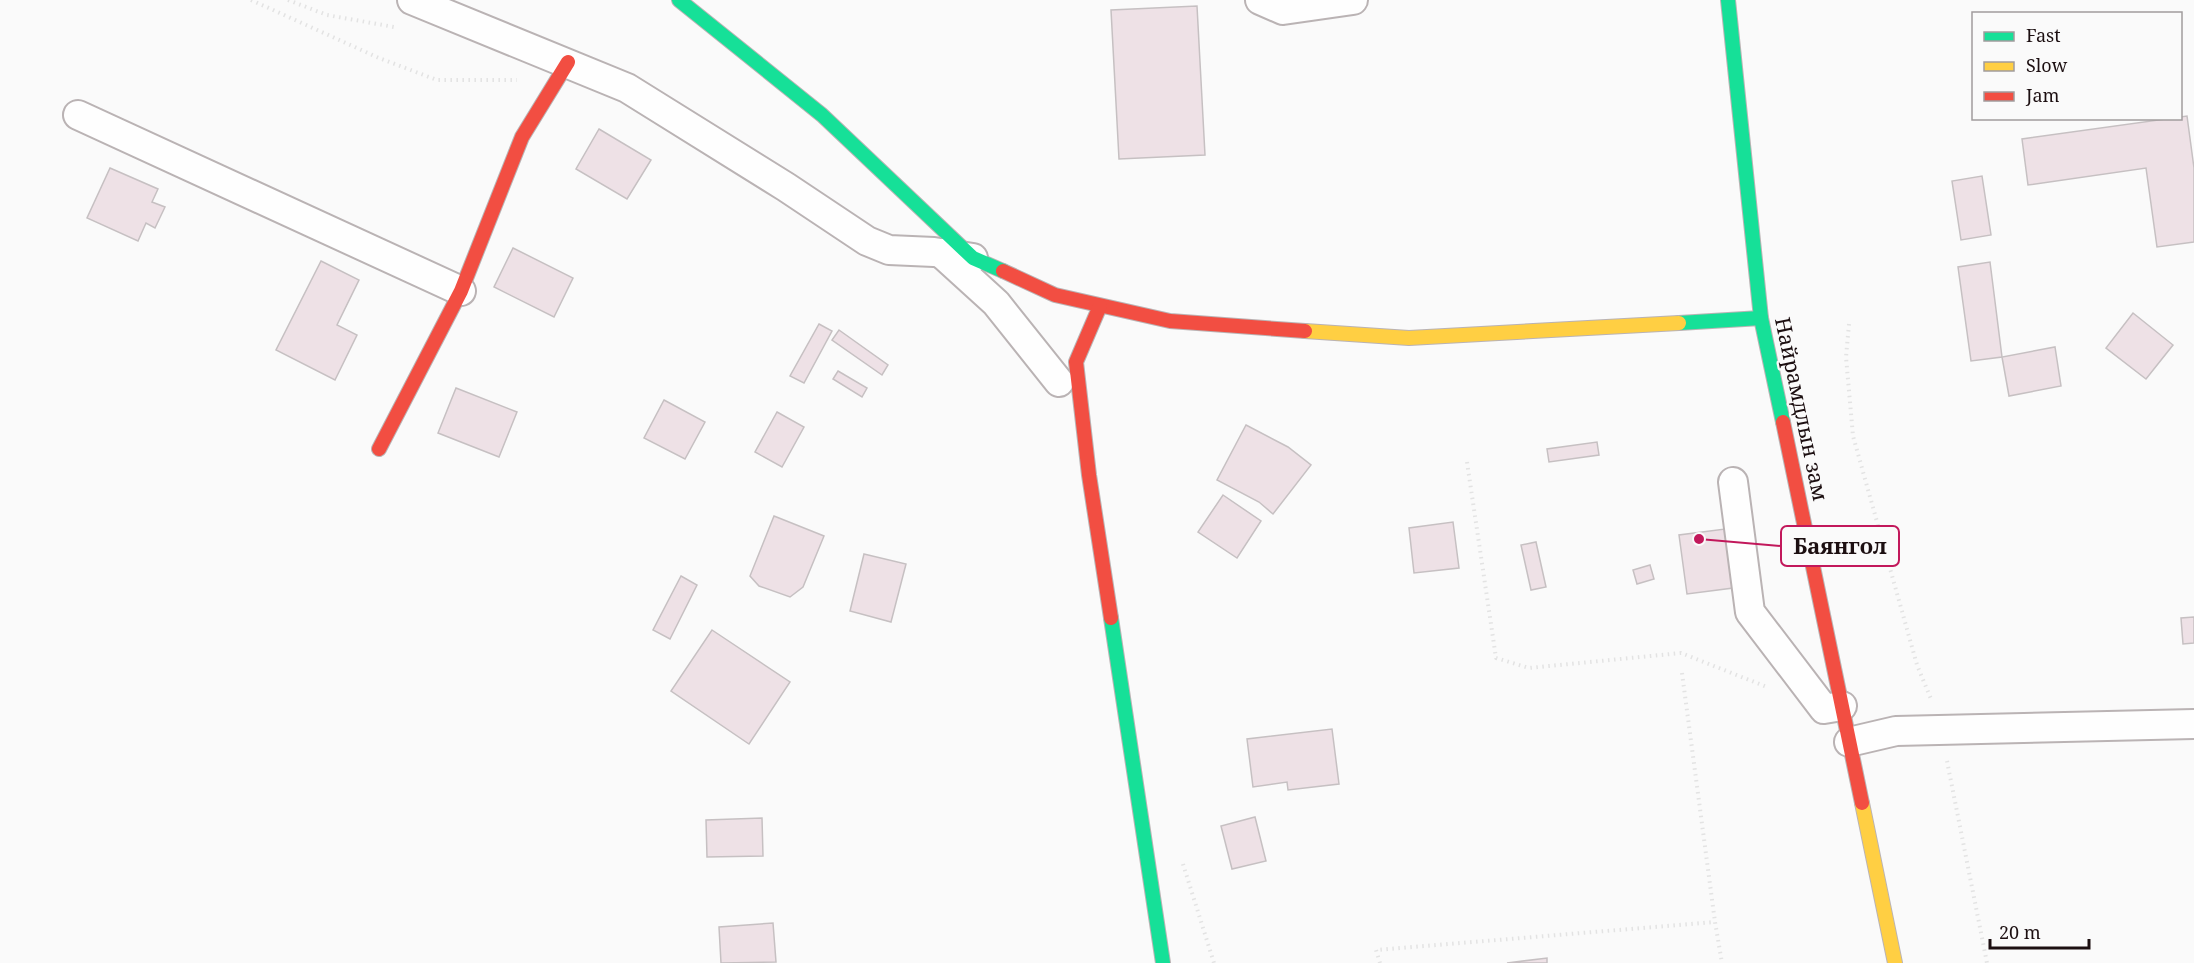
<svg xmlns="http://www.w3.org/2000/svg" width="2194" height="963" font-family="'Noto Serif',serif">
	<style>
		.building { fill: #eee1e6; stroke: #c6c0c2; stroke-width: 1.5 }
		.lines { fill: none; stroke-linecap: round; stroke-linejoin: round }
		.street-casing { stroke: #bab3b4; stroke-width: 32 }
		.fast-casing { stroke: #bab3b4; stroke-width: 16 }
		.slow-casing { stroke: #bab3b4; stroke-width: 16 }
		.jam-casing { stroke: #bab3b4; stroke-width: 16 }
		.path { stroke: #e3e3e3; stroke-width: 4; stroke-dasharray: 1.5 4.5; stroke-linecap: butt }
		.street { stroke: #fefefe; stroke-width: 28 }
		.fast { stroke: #16e098; stroke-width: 14 }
		.slow { stroke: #ffcf43; stroke-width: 14 }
		.jam { stroke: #f24e42; stroke-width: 14 }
		.labels { text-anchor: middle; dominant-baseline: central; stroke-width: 4.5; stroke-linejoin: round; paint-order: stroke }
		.street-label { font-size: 21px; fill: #1c0f11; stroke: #fafafa }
		.leader { fill: none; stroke: #c2185b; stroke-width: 2 }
		.callout-dot { fill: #c2185b; stroke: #fafafa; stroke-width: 2 }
		.callout { fill: #fafafa; stroke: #c2185b; stroke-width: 2 }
		.callout-label { font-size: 22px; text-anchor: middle; font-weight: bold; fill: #1c0f11 }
	</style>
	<rect width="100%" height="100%" fill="#fafafa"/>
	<g class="building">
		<path d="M1197,6L1205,155L1119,159L1111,10Z"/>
		<path d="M2187,116L2194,168V242L2157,247L2146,168L2028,185L2022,139Z"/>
		<path d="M599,129L651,160L627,199L576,169Z"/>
		<path d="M110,168L158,189L152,202L165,207L155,228L146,223L138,241L87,218Z"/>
		<path d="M1982,176L1991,235L1961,240L1952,181Z"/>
		<path d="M513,248L573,278L554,317L494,287Z"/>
		<path d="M321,261L359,280L337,325L357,335L335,380L276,350Z"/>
		<path d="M1990,262L2002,357L1971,361L1958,267Z"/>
		<path d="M2133,313L2173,345L2146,379L2106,348Z"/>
		<path d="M819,324L832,331L804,383L790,376Z"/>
		<path d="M839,330L888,365L882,375L832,340Z"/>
		<path d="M2055,347L2061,386L2009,396L2002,357Z"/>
		<path d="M838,371L867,388L862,397L833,379Z"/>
		<path d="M456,388L517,412L499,457L438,433Z"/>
		<path d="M664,400L705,422L685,459L644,438Z"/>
		<path d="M777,412L804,427L782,467L755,452Z"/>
		<path d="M1246,425L1288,447L1311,465L1273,514L1259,502L1217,480Z"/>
		<path d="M1597,442L1599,455L1549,462L1547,449Z"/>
		<path d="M1223,495L1261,521L1237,558L1198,532Z"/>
		<path d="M774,516L824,536L803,587L790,597L759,586L750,576Z"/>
		<path d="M1453,522L1459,568L1414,573L1409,528Z"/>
		<path d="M1725,529L1733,588L1687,594L1679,535Z"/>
		<path d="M1536,542L1546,587L1531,590L1521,545Z"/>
		<path d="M864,554L906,564L891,622L850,611Z"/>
		<path d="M1650,565L1654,579L1637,584L1633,570Z"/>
		<path d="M681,576L697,585L670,639L653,630Z"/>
		<path d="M2194,617V643L2183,644L2181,618Z"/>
		<path d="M712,630L790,682L749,744L671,691Z"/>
		<path d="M1332,729L1339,784L1288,790L1287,782L1253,787L1247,739Z"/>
		<path d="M1255,817L1266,861L1232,869L1221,826Z"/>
		<path d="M762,818L763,856L707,857L706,820Z"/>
		<path d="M773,923L776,962L721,963L719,927Z"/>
		<path d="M1547,958V963H1507Z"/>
	</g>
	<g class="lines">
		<defs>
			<g id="street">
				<path d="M412,0L627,88L786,187L867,241L889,250L934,252L973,258"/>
				<path d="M1260,0L1283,10L1353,0"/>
				<path d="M78,115L461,291"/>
				<path d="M941,253L996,303L1059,382"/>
				<path d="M1733,482L1750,612L1824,709L1842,706"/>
				<path d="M1849,742L1896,731L2194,724"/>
			</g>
			<g id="fast">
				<path d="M679,0L822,115L973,258L1003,271"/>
				<path d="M1728,0L1761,318L1783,422"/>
				<path d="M1679,323L1761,318"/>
				<path d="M1111,618L1163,963"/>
			</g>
			<g id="slow">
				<path d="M1305,331L1409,338L1679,323"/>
				<path d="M1862,803L1895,963"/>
			</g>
			<g id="jam">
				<path d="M1003,271L1055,295L1170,321L1305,331"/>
				<path d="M1100,306L1076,362L1089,475L1111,618"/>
				<path d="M1783,422L1862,803"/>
				<path d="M379,449L461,291L522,137L568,62"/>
			</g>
		</defs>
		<use href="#street" class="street-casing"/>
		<use href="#fast" class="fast-casing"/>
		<use href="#slow" class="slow-casing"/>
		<use href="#jam" class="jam-casing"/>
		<g class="path">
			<path d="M251,0L379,58L437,80H517"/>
			<path d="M288,0L327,15L394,27"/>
			<path d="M1849,324L1846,357L1853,436L1917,665L1931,699"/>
			<path d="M1467,462L1496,658L1529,668L1681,653L1767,687"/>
			<path d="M1682,673L1715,922"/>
			<path d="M1947,761L1987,963"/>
			<path d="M1183,864L1214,963"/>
			<path d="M1380,963L1376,950L1715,922L1722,963"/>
		</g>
		<use href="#street" class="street"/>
		<use href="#fast" class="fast"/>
		<use href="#slow" class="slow"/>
		<use href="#jam" class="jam"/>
	</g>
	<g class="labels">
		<g class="street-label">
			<text transform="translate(1802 409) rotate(78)">Найрамдлын зам</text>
		</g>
	</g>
	<path class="leader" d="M1699 539L1781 546"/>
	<circle class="callout-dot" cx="1699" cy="539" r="6"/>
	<rect class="callout" x="1781" y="526" width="118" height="40" rx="6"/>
	<g class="callout-label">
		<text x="1840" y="554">Баянгол</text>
	</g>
	<rect x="1972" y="12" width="210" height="108" fill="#fafafa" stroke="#a19c9d" stroke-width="1.5"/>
	<rect x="1984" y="32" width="30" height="9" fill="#16e098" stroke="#a19c9d" stroke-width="1.5"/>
	<text x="2026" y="42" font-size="18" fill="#1c0f11">Fast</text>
	<rect x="1984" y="62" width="30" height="9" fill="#ffcf43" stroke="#a19c9d" stroke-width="1.5"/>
	<text x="2026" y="72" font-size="18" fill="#1c0f11">Slow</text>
	<rect x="1984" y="92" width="30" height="9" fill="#f24e42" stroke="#a19c9d" stroke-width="1.5"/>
	<text x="2026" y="102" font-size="18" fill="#1c0f11">Jam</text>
	<path d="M1990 939v9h99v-9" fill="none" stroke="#1c0f11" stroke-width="3"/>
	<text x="1999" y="939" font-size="18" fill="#1c0f11" stroke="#fafafa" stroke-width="4.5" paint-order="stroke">20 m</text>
</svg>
